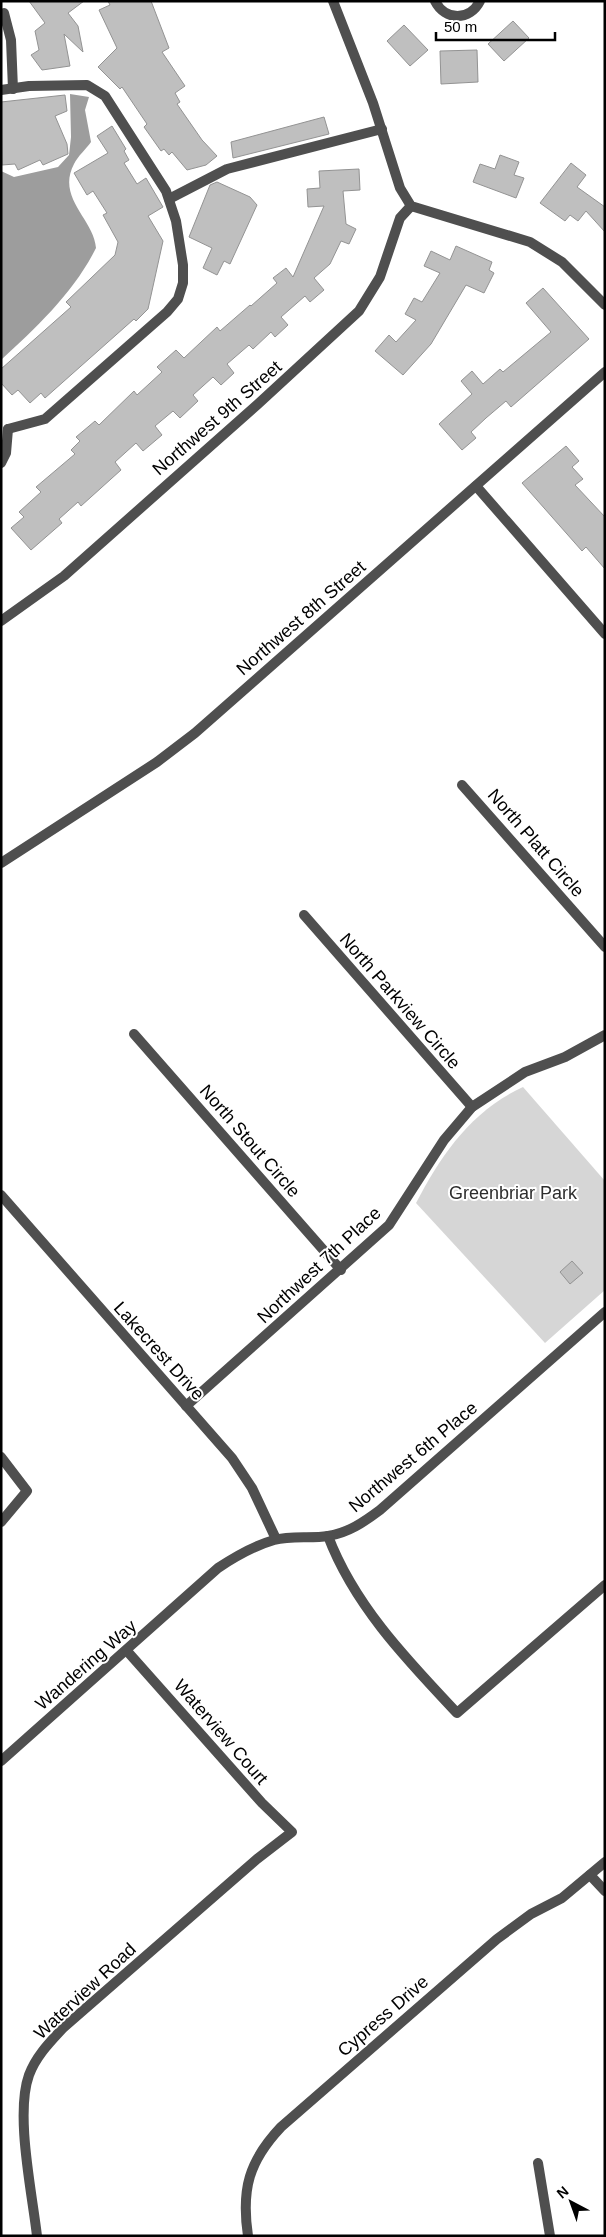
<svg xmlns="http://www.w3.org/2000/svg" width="606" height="2237" font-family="Arial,sans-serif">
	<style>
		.green { fill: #d6d6d6 }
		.water { fill: #9d9d9d }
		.building { fill: #bfbfbf; stroke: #939393 }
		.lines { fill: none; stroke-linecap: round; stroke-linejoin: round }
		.service { stroke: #4f4f4f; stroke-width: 10 }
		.minor { stroke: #4f4f4f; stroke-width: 10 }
		.labels { text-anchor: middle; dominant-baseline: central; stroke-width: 4; stroke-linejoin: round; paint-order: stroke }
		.street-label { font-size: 18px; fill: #000; stroke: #fff }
		.park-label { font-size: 18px; fill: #2d2d2d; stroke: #fff }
	</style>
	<rect width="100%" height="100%" fill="#fff"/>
	<path class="green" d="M523,1087L605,1181V1290L545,1343L416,1203C441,1155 471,1111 523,1087Z"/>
	<path class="water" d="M70,94L89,97L85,110L91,142C86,149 78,156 74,164C56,198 94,219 96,248C74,292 37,327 1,360V171L14,177L58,167L69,155L71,137Z"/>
	<g class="building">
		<path d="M29,1H84L68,13L78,26L83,52L64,34L70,66L42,70L31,55L39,50L35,31L45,23Z"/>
		<path d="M108,1H151L169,48L162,52L185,86L175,93L180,102L177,104L202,140L217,156L206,165L187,170L172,152L169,155L164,149L161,151L144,127L147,124L122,87L120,89L98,67L117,48L99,10L110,5Z"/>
		<path d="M513,21L529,38L504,61L488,44Z"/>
		<path d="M404,25L428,50L410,66L387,41Z"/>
		<path d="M477,50L478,82L441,84L440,51Z"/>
		<path d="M65,95L67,111L55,116L67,144L68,154L43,165L40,160L18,170L15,164L2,165L1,102Z"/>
		<path d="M324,117L329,134L233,158L231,142Z"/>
		<path d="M112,126L126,149L124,151L129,160L124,163L137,184L146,178L163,207L148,216L163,241L148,309L136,321L134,319L45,398L41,393L30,403L18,390L12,395L1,383V369L71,307L66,302L115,255L118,242L103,215L107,213L93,191L87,195L74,173L108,153L97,136Z"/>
		<path d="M500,155L519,162L514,175L524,178L516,198L473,182L480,164L495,169Z"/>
		<path d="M571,163L586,175L577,187L605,207V232L586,211L578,221L570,215L565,221L540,203Z"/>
		<path d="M359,169L360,190L343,191L346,224L356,229L349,244L341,241L330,264L314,278L324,290L310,302L305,296L281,317L288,325L275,337L271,332L253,349L249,345L227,364L234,373L221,385L213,377L193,395L198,401L180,418L173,411L155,426L162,435L143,451L136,443L115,462L121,470L81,506L78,502L59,519L62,523L31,550L11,528L24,517L19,512L41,492L36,487L75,454L71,450L80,441L76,437L95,421L99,425L134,391L137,395L162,372L157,367L176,350L184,358L217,327L220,331L250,305L251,306L277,283L273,278L286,268L293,277L324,206L308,207L307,189L320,188L319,171Z"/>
		<path d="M217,182L250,197L257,205L230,264L224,261L217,275L203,268L212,248L189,237L210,185Z"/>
		<path d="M456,246L492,262L489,270L494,273L484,293L466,285L431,344L403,375L375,351L389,335L396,342L416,320L405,314L414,298L422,302L440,273L424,266L431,251L450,260Z"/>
		<path d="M543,288L589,339L511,407L506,401L486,418L471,432L476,438L462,450L439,424L472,394L461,381L472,371L483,384L500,369L503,372L551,332L526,303Z"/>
		<path d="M566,446L579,461L572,467L583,479L575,485L605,517V569L586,547L582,551L522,483Z"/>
		<path d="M572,1261L583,1273L570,1284L560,1272Z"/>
	</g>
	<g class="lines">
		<g class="service">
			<path d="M4,13L11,40L13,89"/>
			<path d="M1,463L6,453L8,429"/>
		</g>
		<g class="minor">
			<path d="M333,1L373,103L400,188L411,206L530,242L562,262L605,305"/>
			<path d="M435,1C445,21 470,21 480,1"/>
			<path d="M1,90L29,86L87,85L105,96L166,191L176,221L183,265V283L178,299L167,312L45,419L8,429"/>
			<path d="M169,199L227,169L382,129"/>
			<path d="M476,486L605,634"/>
			<path d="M1,621L64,576L258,404L359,311L380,277L400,218L411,206"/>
			<path d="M462,785L605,947"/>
			<path d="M1,863L157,762L195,733L605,372"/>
			<path d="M304,915L472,1107"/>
			<path d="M134,1034L341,1270"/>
			<path d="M1,1195L232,1458L252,1488L276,1539"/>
			<path d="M186,1406L389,1225L444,1140L472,1107L525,1072L565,1057L605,1035"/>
			<path d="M1,1457L27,1491L1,1522"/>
			<path d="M328,1536C354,1605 407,1660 457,1713L605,1585"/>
			<path d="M1,1761L218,1568C236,1556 253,1546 274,1540C292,1535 311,1539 328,1536C348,1533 364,1522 380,1510L605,1312"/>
			<path d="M590,1875L605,1891"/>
			<path d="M538,2163L550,2236"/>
			<path d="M37,2236C32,2192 15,2114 29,2075C36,2056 50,2042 63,2028L257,1859L292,1832L262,1803L127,1651"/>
			<path d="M248,2236C241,2189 249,2161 281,2127L497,1939L531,1914L562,1898L605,1862"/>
		</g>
	</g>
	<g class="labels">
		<g class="street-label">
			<text transform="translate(217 418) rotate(-41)">Northwest 9th Street</text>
			<text transform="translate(301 618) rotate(-41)">Northwest 8th Street</text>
			<text transform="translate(536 843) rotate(49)">North Platt Circle</text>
			<text transform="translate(400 1001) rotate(49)">North Parkview Circle</text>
			<text transform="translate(250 1141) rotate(49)">North Stout Circle</text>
			<text transform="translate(319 1265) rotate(-43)">Northwest 7th Place</text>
			<text transform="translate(159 1351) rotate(48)">Lakecrest Drive</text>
			<text transform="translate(413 1457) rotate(-40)">Northwest 6th Place</text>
			<text transform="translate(86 1665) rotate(-41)">Wandering Way</text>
			<text transform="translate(221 1732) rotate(49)">Waterview Court</text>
			<text transform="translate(85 1991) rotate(-43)">Waterview Road</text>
			<text transform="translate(383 2016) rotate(-41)">Cypress Drive</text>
		</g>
		<g class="park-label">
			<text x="513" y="1193">Greenbriar Park</text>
		</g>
	</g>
	<rect width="606" height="2237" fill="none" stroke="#000000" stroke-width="5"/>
	<g transform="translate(571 2202) rotate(319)" stroke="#ffffff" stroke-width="4" paint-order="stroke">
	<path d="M0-4L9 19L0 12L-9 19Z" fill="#000000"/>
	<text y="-8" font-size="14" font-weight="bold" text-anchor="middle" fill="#000000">N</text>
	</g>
	<path d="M436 32v8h119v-8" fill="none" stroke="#000000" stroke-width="2.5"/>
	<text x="444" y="32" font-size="15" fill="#000000" stroke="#ffffff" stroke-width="4" paint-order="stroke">50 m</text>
</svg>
